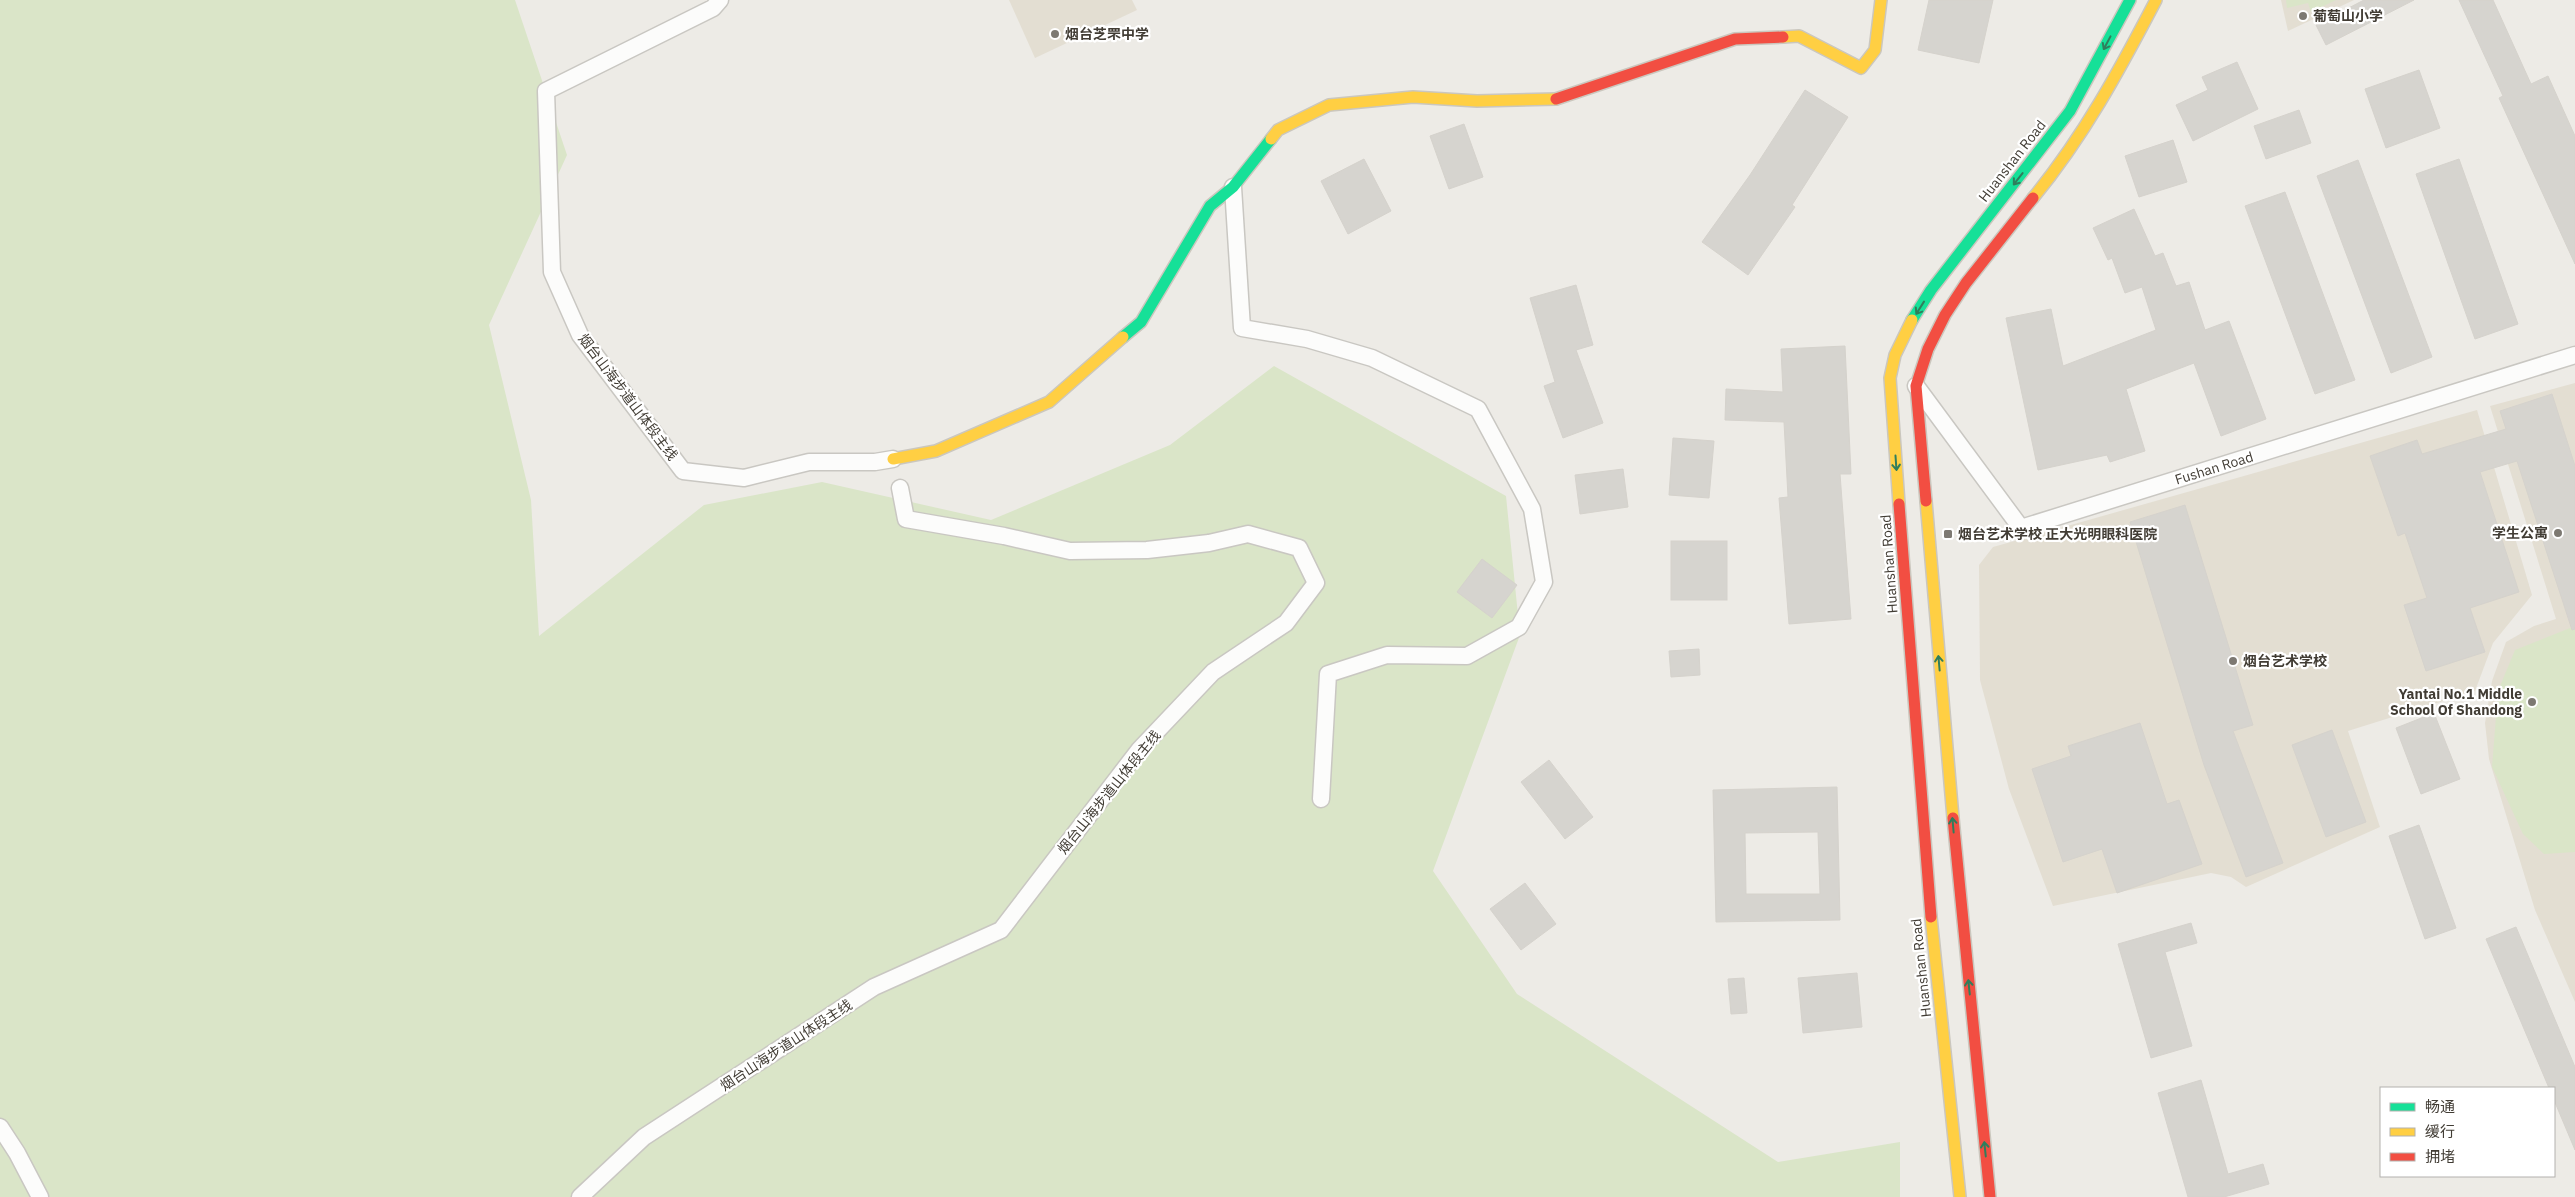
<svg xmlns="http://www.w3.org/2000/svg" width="2575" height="1197" font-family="'IBM Plex Sans','Noto Sans SC',sans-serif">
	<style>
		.education { fill: #e3ded2 }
		.green { fill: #dae5c8 }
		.building { fill: #d6d4cf; stroke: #d5d2cc; fill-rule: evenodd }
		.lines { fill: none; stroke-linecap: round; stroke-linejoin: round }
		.street-casing { stroke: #c9c7c2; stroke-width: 19 }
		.fast-casing { stroke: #cbc7be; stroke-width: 14 }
		.slow-casing { stroke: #cbc7be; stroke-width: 14 }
		.jam-casing { stroke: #cbc7be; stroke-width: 14 }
		.street { stroke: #fcfcfb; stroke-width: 16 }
		.fast { stroke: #16e098; stroke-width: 11 }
		.slow { stroke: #ffcf43; stroke-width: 11 }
		.jam { stroke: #f24e42; stroke-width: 11 }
		.oneway { stroke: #307e5c }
		.poi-dot { fill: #7d7972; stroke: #fff; stroke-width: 2 }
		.labels { text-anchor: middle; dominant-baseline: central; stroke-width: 4.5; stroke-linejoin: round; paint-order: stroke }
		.poi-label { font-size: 14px; font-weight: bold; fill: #413c34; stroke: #fff; text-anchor: start }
		.street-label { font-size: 14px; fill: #413c34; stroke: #fff }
	</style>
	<rect width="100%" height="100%" fill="#edebe6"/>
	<g class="education">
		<path d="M1009,0H1132L1137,10L1035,58Z"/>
		<path d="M2281,0H2354L2288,31Z"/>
		<path d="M2575,383V1002L2535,910L2489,759L2485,723L2492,681L2506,642L2534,626L2556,619L2490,406Z"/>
		<path d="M2477,410L2532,595L2493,643L2475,691L2348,731L2380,827L2246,887L2231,877L2211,873L2053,906L2009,789L1980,680L1979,565L1993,547Z"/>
	</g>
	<g class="green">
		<path d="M0,0H515L567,155L489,325L531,500L539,636L704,505L822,482L991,520L1170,445L1274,366L1506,496L1520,635L1433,871L1517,994L1778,1162L1900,1142V1197H0Z"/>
		<path d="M2286,0H2336L2311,12L2308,3L2287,8Z"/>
		<path d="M2575,626V852L2544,854L2523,834L2492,767L2498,691L2515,650Z"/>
	</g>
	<g class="building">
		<path d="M1929,0H1993L1979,63L1918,50Z"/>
		<path d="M2364,0H2414L2326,45L2316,25Z"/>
		<path d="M2459,0H2493L2531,84L2548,76L2575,136V264L2499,98L2503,96Z"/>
		<path d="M2237,62L2258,109L2193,141L2176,105L2208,90L2202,77Z"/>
		<path d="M2419,70L2440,128L2386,148L2365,89Z"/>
		<path d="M1805,90L1848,117L1792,205L1795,207L1748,275L1702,242L1750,175Z"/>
		<path d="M2299,110L2311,143L2266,159L2254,126Z"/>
		<path d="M1464,124L1483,177L1449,189L1430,136Z"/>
		<path d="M2173,140L2187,182L2139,197L2125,156Z"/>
		<path d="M1364,159L1391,211L1348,234L1321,181Z"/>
		<path d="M2459,159L2518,324L2475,339L2416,174Z"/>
		<path d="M2358,160L2432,357L2391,373L2317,176Z"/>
		<path d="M2285,192L2355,380L2315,394L2245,206Z"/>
		<path d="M2134,209L2155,256L2163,253L2176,286L2189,282L2205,330L2229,321L2266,419L2221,436L2194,363L2126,389L2145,451L2110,462L2107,455L2038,470L2006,318L2051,309L2063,366L2156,330L2142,287L2125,293L2112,258L2108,260L2093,228Z"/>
		<path d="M1576,285L1593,345L1576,350L1603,423L1563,438L1544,386L1555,382L1530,298Z"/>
		<path d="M1845,346L1851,474H1840L1851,619L1789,624L1779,498L1788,497L1784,422L1725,420L1726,389L1783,392L1781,349Z"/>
		<path d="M2552,394L2575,466V629L2572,630L2517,461L2480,472L2519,592L2470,608L2485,652L2426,671L2404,605L2427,598L2405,533L2398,536L2370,456L2417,440L2422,454L2506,429L2500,411Z"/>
		<path d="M1673,438L1714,441L1709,498L1669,495Z"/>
		<path d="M1623,469L1628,507L1580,514L1575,475Z"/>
		<path d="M2185,505L2253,725L2233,731L2283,863L2246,877L2204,765L2130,522Z"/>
		<rect x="1671" y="541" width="56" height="59"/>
		<path d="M1482,559L1517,585L1492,618L1457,592Z"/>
		<path d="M1699,649L1700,675L1671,677L1669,651Z"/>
		<path d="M2434,713L2460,779L2421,794L2396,728Z"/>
		<path d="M2140,723L2167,804L2179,800L2202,864L2117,893L2102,849L2063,862L2032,769L2071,756L2068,746Z"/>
		<path d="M2332,730L2366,822L2326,837L2292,745Z"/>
		<path d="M1549,760L1593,817L1565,839L1521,782Z"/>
		<path d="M1837,787L1840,920L1716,922L1713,790ZM1818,832L1820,894H1746L1745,833Z"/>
		<path d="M2419,825L2456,928L2425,939L2389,836Z"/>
		<path d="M1525,883L1556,924L1521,950L1490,909Z"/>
		<path d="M2191,923L2197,943L2165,952L2192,1046L2151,1058L2118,944Z"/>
		<path d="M2516,927L2575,1067V1150L2554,1100V1088H2549L2486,939Z"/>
		<path d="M1857,973L1862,1027L1803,1033L1798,978Z"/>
		<path d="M1744,978L1747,1013L1731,1014L1728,979Z"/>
		<path d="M2201,1080L2228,1174L2263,1164L2269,1184L2224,1197H2188L2158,1093Z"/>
	</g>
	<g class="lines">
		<defs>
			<g id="street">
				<path d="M720,0L713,8L546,91L552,272L580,335L683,471L744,478L809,462H875L893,459"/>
				<path d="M1233,187L1242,328L1307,339L1372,358L1478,409L1532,509L1544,582L1519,627L1467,656L1387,655L1328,674L1321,799"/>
				<path d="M1916,386L2021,528L2575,355"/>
				<path d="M0,1127L17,1153L40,1197"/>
				<path d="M580,1197L644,1137L874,987L1001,930L1139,750L1213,672L1286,623L1316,583L1299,548L1248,534L1209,543L1147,550L1070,551L1004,536L906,519L900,488"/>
			</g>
			<g id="fast">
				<path d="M1912,320L1931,290L2070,111L2130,0"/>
				<path d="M1123,337L1141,322L1210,206L1233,187L1271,139"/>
			</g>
			<g id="slow">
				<path d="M1783,37L1799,36L1861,68L1875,50L1881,0"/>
				<path d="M1271,139L1278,130L1329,105L1413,97L1477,101L1556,99"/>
				<path d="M2033,198C2084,136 2119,71 2156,0"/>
				<path d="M893,459L936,451L1049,402L1123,337"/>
				<path d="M1926,501L1953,818"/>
				<path d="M1899,504L1890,378L1895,355L1912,320"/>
				<path d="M1931,917L1960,1197"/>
			</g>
			<g id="jam">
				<path d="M1556,99L1735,39L1783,37"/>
				<path d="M1926,501L1916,386L1928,349L1945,315L1966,283L2033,198"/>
				<path d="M1899,504L1931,917"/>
				<path d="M1953,818L1990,1197"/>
			</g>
		</defs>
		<use href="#street" class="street-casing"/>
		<use href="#fast" class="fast-casing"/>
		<use href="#slow" class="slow-casing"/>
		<use href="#jam" class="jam-casing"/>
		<use href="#street" class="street"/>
		<use href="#fast" class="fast"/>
		<use href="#slow" class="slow"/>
		<use href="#jam" class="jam"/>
	</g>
	<defs><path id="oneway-shaft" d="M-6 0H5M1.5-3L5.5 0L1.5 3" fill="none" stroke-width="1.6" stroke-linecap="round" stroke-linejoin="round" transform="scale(1.25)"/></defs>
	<g class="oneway">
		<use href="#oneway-shaft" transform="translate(2107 43) rotate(118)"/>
		<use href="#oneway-shaft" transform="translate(2018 179) rotate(128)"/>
		<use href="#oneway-shaft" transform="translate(1920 308) rotate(122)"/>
		<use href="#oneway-shaft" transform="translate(1896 463) rotate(86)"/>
		<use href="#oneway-shaft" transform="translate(1939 663) rotate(-95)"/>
		<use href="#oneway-shaft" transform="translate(1953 825) rotate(-95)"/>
		<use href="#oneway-shaft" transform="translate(1969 987) rotate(-96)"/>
		<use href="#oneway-shaft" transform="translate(1985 1149) rotate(-96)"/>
	</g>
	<g class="poi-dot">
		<circle cx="2303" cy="16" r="5"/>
		<circle cx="1055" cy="34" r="5"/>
		<circle cx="2558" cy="533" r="5"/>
		<rect x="1943" y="529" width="10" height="10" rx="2.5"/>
		<circle cx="2233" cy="661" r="5"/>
		<circle cx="2532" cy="702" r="5"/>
	</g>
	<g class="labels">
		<g class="poi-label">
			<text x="2313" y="16">葡萄山小学</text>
			<text x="1065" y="34">烟台芝罘中学</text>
			<text x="2548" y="533" text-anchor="end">学生公寓</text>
			<text x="1958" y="534">烟台艺术学校 正大光明眼科医院</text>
			<text x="2243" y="661">烟台艺术学校</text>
			<text x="2522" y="694" text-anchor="end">Yantai No.1 Middle<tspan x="2522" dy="16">School Of Shandong</tspan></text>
		</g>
		<g class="street-label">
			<text transform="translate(2012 161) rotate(-52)">Huanshan Road</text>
			<text transform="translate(628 397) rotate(53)">烟台山海步道山体段主线</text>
			<text transform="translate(2214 468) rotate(-17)">Fushan Road</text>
			<text transform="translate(1889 564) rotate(-94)">Huanshan Road</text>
			<text transform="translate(1109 792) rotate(-51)">烟台山海步道山体段主线</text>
			<text transform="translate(1921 968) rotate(-96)">Huanshan Road</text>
			<text transform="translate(786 1045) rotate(-33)">烟台山海步道山体段主线</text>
		</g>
	</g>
	<rect x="2380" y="1087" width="175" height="90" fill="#ffffff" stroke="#b3b1ae"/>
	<rect x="2390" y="1103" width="25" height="8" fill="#16e098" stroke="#b3b1ae"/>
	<text x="2425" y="1112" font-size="15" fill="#413c34">畅通</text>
	<rect x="2390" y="1128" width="25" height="8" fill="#ffcf43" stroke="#b3b1ae"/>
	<text x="2425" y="1137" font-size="15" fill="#413c34">缓行</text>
	<rect x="2390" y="1153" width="25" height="8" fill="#f24e42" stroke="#b3b1ae"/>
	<text x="2425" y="1162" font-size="15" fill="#413c34">拥堵</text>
</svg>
